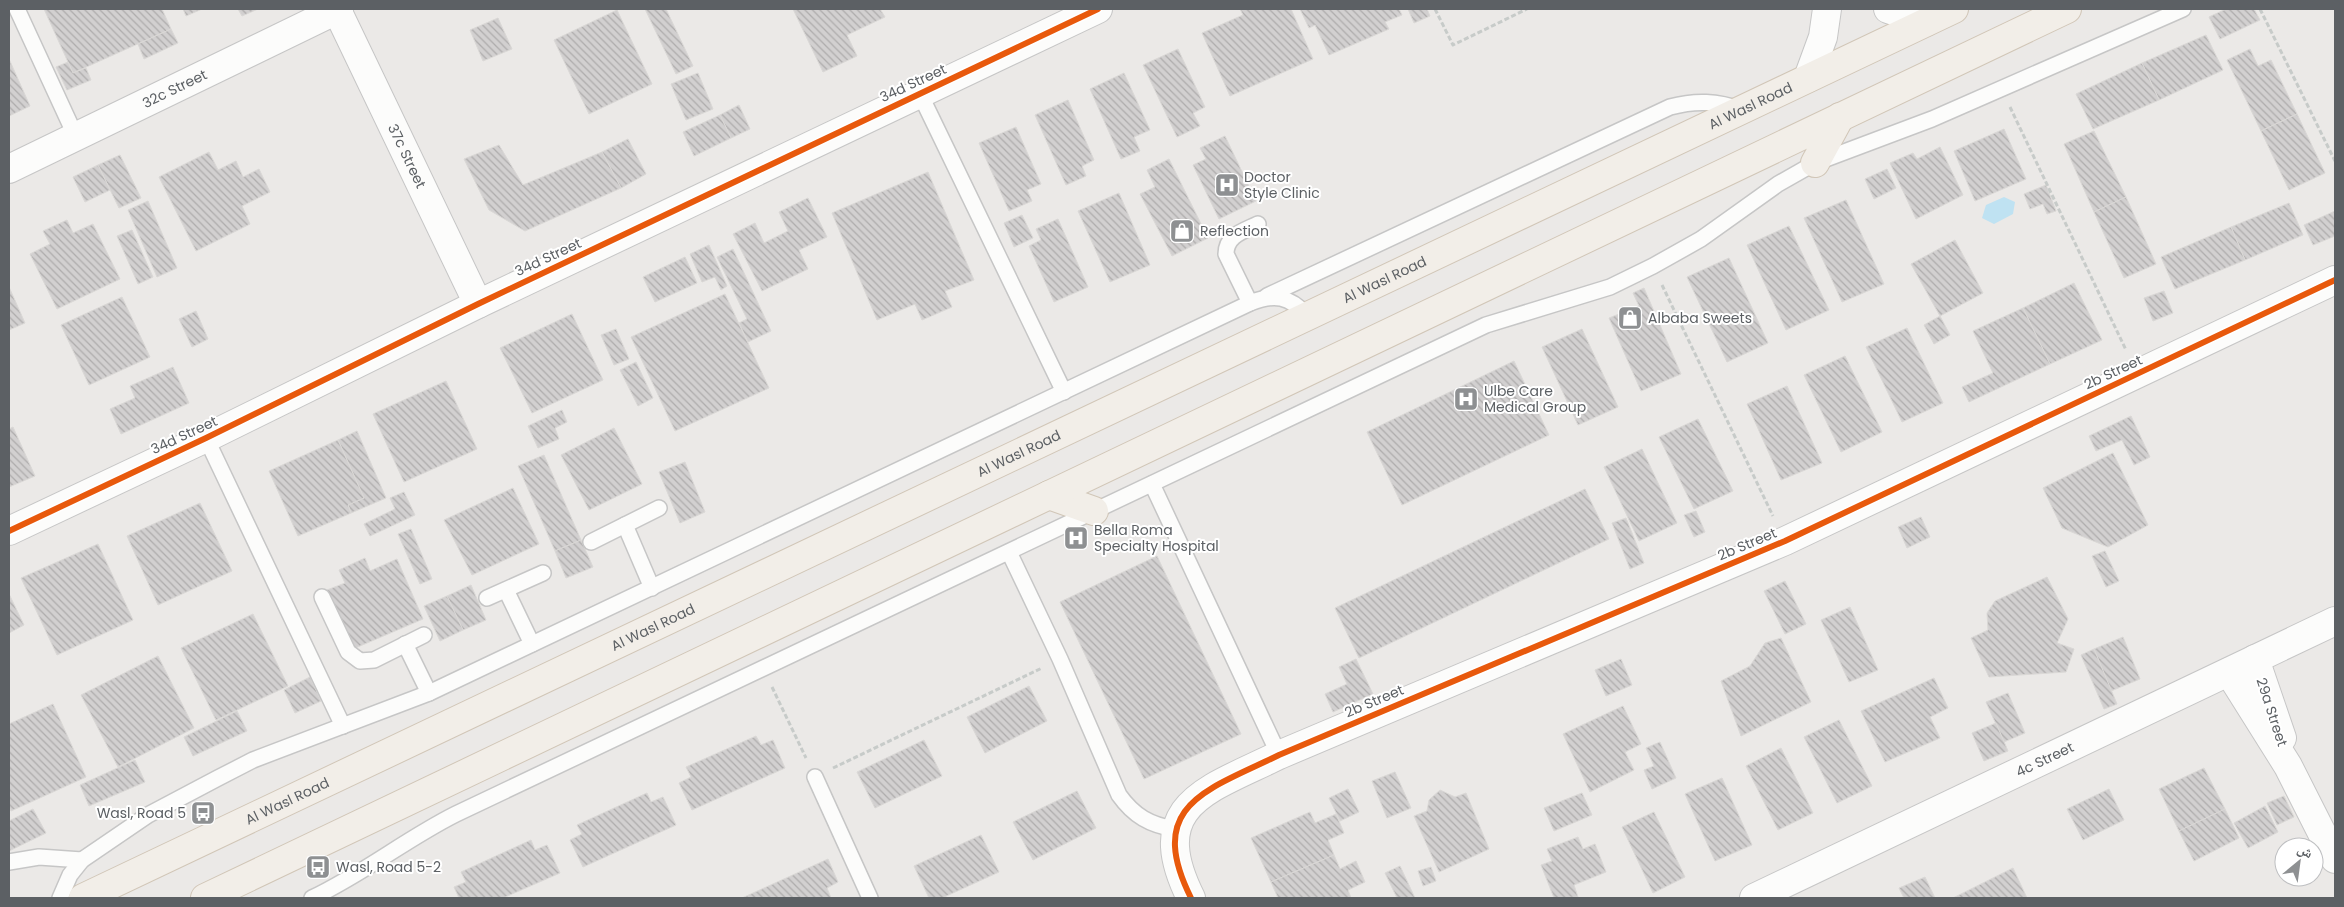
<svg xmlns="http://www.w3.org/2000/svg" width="2344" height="907" font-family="Poppins,'Noto Naskh Arabic',sans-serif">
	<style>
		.water { fill: #bfe2f2 }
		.building { fill: url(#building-back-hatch); stroke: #dad8d6 }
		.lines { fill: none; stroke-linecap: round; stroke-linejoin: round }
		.lane-casing { stroke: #c6c6c6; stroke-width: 18 }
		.street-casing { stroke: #c6c6c6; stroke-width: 30 }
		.primary-casing { stroke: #d1c6b7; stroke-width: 30 }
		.path { stroke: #c7cbc9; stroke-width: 3; stroke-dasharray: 5 2.5; stroke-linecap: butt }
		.lane { stroke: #fcfcfb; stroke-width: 15 }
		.street { stroke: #fcfcfb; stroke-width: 28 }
		.primary { stroke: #f2eee8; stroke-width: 28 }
		.cycleway-casing { stroke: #fff; stroke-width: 9 }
		.cycleway { stroke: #e8590c; stroke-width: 6 }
		.labels { text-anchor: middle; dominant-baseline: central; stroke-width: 4; stroke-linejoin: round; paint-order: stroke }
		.street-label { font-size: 14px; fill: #5c6064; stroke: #fff }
		.poi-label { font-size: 14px; fill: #5c6064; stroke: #fff; text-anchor: start }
	</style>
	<defs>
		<pattern id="building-back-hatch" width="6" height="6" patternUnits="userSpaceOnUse" patternTransform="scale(1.25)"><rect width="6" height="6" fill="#d2d0d0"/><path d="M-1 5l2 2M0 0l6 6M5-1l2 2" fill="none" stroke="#aeacac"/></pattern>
	</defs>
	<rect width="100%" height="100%" fill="#ebe9e7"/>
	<path class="water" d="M2004,197L2015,202L2013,214L1994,224L1982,218L1986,205Z"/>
	<g class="building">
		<path d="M44,9H162L171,29L73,73Z"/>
		<path d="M183,9H202L186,16Z"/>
		<path d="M238,9H258L242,16Z"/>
		<path d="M645,9H666L693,66L676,74Z"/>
		<path d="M793,9H880L885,17L847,35L857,56L823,72Z"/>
		<path d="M1240,9H1291L1313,59L1230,96L1202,33L1243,15Z"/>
		<path d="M1300,9H1399L1402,15L1385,22L1389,29L1329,55L1315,25L1309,28Z"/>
		<path d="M1408,9H1427L1430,16L1414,23Z"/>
		<path d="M2226,9H2254L2260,20L2220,39L2209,17Z"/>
		<path d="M617,10L652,84L589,114L554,40Z"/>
		<path d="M498,18L512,49L483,61L470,30Z"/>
		<path d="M171,29L178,43L144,59L138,44Z"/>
		<path d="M2206,35L2223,70L2159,100L2142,63Z"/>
		<path d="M1178,49L1205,107L1193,113L1200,126L1177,137L1143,65Z"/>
		<path d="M2250,49L2258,66L2271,60L2297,114L2261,131L2227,60Z"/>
		<path d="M9,59L30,106L9,116Z"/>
		<path d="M68,62L73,73L86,68L91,80L67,90L56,67Z"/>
		<path d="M2142,63L2159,100L2093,129L2076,94Z"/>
		<path d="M698,73L713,109L686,120L671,84Z"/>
		<path d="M1124,73L1150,130L1134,137L1140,151L1121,159L1090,89Z"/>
		<path d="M1068,100L1094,160L1082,166L1086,176L1066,185L1035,115Z"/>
		<path d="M739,105L750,129L731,138L720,115Z"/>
		<path d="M2297,114L2325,173L2289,190L2261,131Z"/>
		<path d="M720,115L731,138L694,156L683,132Z"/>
		<path d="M1016,127L1041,184L1027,190L1032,201L1009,211L979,143Z"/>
		<path d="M2004,129L2026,179L1975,201L1954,151Z"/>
		<path d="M2094,131L2126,197L2094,212L2064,144Z"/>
		<path d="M1225,136L1256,201L1219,219L1193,165L1206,159L1200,148Z"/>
		<path d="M628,139L646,174L621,188L602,152Z"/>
		<path d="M499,145L523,185L602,152L621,188L525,231L489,210L464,159Z"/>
		<path d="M1940,147L1963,195L1916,219L1890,163L1913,153L1917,159Z"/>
		<path d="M209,152L218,170L236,161L243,177L259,169L270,192L242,206L250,224L196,251L159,177Z"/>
		<path d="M120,155L141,198L119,208L98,165Z"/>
		<path d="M1169,159L1208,238L1172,256L1140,194L1155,187L1147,170Z"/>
		<path d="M98,165L110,190L85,202L73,177Z"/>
		<path d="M1887,169L1896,188L1874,199L1865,179Z"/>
		<path d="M928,172L974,280L945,291L952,307L922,320L915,304L877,320L832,213Z"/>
		<path d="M2046,185L2056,211L2047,214L2043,204L2030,209L2024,194Z"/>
		<path d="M1119,193L1150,265L1110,282L1078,211Z"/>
		<path d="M2126,197L2156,264L2124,278L2094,212Z"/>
		<path d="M808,198L827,237L799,250L808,269L762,291L733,234L755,223L764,243L788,231L779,212Z"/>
		<path d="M1846,200L1884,284L1842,302L1804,218Z"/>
		<path d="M148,201L177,268L157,277L128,210Z"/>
		<path d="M2289,203L2303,235L2245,260L2231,227Z"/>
		<path d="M2335,211V236L2313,245L2304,225Z"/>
		<path d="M1022,215L1033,238L1014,247L1004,223Z"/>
		<path d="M1058,219L1088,287L1054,302L1029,246L1041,240L1036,229Z"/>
		<path d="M67,220L73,233L93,224L120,279L57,309L30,254L50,244L43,231Z"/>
		<path d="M1789,226L1829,310L1786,330L1747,245Z"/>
		<path d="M2231,227L2245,260L2175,289L2161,257Z"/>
		<path d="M132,230L153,277L138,284L117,236Z"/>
		<path d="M1955,240L1983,293L1940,316L1911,264Z"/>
		<path d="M709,245L727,286L721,290L715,277L702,282L690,254Z"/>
		<path d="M733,249L771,331L748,342L739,323L747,319L717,257Z"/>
		<path d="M685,257L697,283L655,302L643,277Z"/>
		<path d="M1729,258L1768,343L1727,362L1687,277Z"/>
		<path d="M2074,283L2102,340L2050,364L2023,308Z"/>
		<path d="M9,287L25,323L9,330Z"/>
		<path d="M1644,288L1681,374L1641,391L1609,318L1639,306L1633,293Z"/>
		<path d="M2164,291L2173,313L2153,321L2144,298Z"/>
		<path d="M725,294L769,388L675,431L631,337Z"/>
		<path d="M122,297L150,357L89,385L61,325Z"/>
		<path d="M2023,308L2050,364L1969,402L1962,387L1993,373L1973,331Z"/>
		<path d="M196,311L208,339L192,347L179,319Z"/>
		<path d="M572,314L603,380L532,413L500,348Z"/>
		<path d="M1940,316L1950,335L1934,344L1924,325Z"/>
		<path d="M1907,328L1943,403L1902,422L1866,347Z"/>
		<path d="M616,329L629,359L614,365L601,335Z"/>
		<path d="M1582,329L1618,407L1578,425L1542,347Z"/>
		<path d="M1845,356L1882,432L1841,452L1804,375Z"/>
		<path d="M1514,361L1549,435L1402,505L1367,432Z"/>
		<path d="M636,362L653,398L638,406L620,370Z"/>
		<path d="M173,367L189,403L121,434L110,409L135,398L130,386Z"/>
		<path d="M446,381L477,449L404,482L373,414Z"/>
		<path d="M1787,386L1822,463L1781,480L1747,404Z"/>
		<path d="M562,410L567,422L555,428L559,439L538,448L528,426Z"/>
		<path d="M2131,416L2150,457L2134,465L2122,440L2096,451L2089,436Z"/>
		<path d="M1698,419L1733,491L1694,509L1659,437Z"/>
		<path d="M13,427L35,476L9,487V429Z"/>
		<path d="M614,428L642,484L589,510L561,455Z"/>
		<path d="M357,431L386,498L351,513L348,505L364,498L338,440Z"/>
		<path d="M338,440L364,498L348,505L351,513L298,536L269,471Z"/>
		<path d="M1642,449L1677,523L1639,541L1604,467Z"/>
		<path d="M2113,453L2148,525L2108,547L2062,528L2043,488Z"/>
		<path d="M544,455L581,540L555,551L518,466Z"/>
		<path d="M685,462L705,512L680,523L659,472Z"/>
		<path d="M513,488L539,544L472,575L444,520Z"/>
		<path d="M1585,489L1609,539L1359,658L1335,608Z"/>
		<path d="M404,492L415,515L370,536L364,524L395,509L390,498Z"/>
		<path d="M200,503L232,571L158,605L127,536Z"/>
		<path d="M1696,511L1705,532L1694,537L1684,515Z"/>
		<path d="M1921,517L1930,537L1907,548L1898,527Z"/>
		<path d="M1626,518L1644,563L1630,569L1612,523Z"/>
		<path d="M411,529L432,579L420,584L398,534Z"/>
		<path d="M581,540L593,567L566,578L555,551Z"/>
		<path d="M98,544L133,620L57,655L21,578Z"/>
		<path d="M2105,551L2119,581L2106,587L2092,556Z"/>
		<path d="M1157,556L1241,734L1144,779L1060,602Z"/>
		<path d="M365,558L370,571L397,559L423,619L353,649L327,590L345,583L339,570Z"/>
		<path d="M2047,577L2068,619L2057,643L2074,649L2066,672L1989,677L1971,638L1988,630L1987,613L1995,601Z"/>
		<path d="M1785,581L1806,624L1785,634L1764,591Z"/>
		<path d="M471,585L486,620L463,630L447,596Z"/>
		<path d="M9,594L24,625L9,633Z"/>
		<path d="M447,596L463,630L440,641L424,606Z"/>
		<path d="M1850,607L1878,670L1849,682L1821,620Z"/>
		<path d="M253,614L288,686L216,720L181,648Z"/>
		<path d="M2123,637L2140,679L2111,691L2094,649Z"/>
		<path d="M1781,638L1811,702L1741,736L1721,681L1750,666L1765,643Z"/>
		<path d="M2094,649L2117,704L2104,709L2081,655Z"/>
		<path d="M158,656L194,728L118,767L81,695Z"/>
		<path d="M1356,659L1373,694L1333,712L1325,694L1347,684L1339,667Z"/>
		<path d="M1621,659L1632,685L1606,696L1595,670Z"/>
		<path d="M310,677L321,701L295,713L284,690Z"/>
		<path d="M1934,678L1948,708L1930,717L1940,738L1885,762L1861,711Z"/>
		<path d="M1029,686L1047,721L985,753L967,717Z"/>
		<path d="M2008,693L2025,733L2004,742L1986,702Z"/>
		<path d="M53,704L86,777L11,811L9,806V724Z"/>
		<path d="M1623,706L1641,744L1625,752L1634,770L1590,792L1563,734Z"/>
		<path d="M237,711L247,731L193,756L184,737Z"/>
		<path d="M1839,720L1872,786L1837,803L1804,737Z"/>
		<path d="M1996,723L2008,751L1984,761L1972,733Z"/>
		<path d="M756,736L761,745L773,740L785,768L692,810L679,783L691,777L686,767Z"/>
		<path d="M924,740L942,776L875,808L857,772Z"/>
		<path d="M1660,742L1676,778L1652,789L1644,770L1654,766L1646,748Z"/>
		<path d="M1781,748L1813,813L1778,830L1746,766Z"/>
		<path d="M135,760L145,782L89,806L80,785Z"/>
		<path d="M2204,768L2225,809L2179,831L2159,789Z"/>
		<path d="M1395,772L1411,808L1387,818L1372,781Z"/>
		<path d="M1722,778L1752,845L1715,861L1685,794Z"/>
		<path d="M1348,789L1359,812L1340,821L1329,798Z"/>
		<path d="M2109,789L2124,820L2083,840L2067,809Z"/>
		<path d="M1440,790L1455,797L1466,793L1489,849L1439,872L1414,816L1427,811L1429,800Z"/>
		<path d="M1077,791L1096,828L1033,860L1013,822Z"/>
		<path d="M647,793L651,802L663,797L676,825L583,867L570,840L582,834L577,825Z"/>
		<path d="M1582,793L1592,815L1554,831L1544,808Z"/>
		<path d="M2284,796L2294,817L2277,825L2267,803Z"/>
		<path d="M2265,806L2278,832L2248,848L2234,823Z"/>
		<path d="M33,809L46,833L9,851V821Z"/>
		<path d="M2225,809L2239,838L2194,861L2179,831Z"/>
		<path d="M1310,812L1315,823L1336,814L1344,833L1328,840L1334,855L1271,882L1251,838Z"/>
		<path d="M1654,812L1685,877L1653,893L1622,827Z"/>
		<path d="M981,835L999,872L942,898H929L914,866Z"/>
		<path d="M1578,837L1583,849L1595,844L1606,872L1574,885L1578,897L1554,898L1541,865L1552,861L1547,849Z"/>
		<path d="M531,840L535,850L547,845L560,873L503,898H459L454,887L466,882L461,872Z"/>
		<path d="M1334,855L1340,869L1356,861L1365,882L1348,890L1351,898H1278L1271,882Z"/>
		<path d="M828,859L838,882L827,888L831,898H742Z"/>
		<path d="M1400,866L1415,898H1397L1385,873Z"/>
		<path d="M1431,867L1436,881L1423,886L1418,871Z"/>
		<path d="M2013,868L2027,898H1953Z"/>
		<path d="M1925,877L1935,898H1904L1899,888Z"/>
	</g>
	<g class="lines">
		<defs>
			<g id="lane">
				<path d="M17,9L76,137"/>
				<path d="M920,94L1064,392"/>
				<path d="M1267,296L1670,107C1696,100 1717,101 1742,110"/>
				<path d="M1250,303L1226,254C1226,235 1244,231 1258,224"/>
				<path d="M206,438L343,726"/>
				<path d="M1152,484L1279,755"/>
				<path d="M625,525L652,588"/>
				<path d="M591,542L659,508"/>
				<path d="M1009,552L1060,659L1119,795C1134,816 1150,825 1175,829"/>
				<path d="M506,590L532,644"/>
				<path d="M322,597L348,652L360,661L374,660L424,635"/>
				<path d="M487,598L543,573"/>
				<path d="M405,644L429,693"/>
				<path d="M815,777L870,898"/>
				<path d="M9,862L39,857L82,860"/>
				<path d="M60,898L70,875L82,860L148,815L218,778L253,760L429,693L1250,303C1275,293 1289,296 1308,316"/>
				<path d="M312,898C363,874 406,839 456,814L1486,325L1610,287L1653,266L1701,239L1778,184L1815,163L1932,119L2183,9"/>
			</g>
			<g id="street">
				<path d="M1888,9L1926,22"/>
				<path id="s1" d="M337,10L478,304"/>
				<path d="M1808,78L1823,37L1827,9"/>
				<path id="s2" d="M9,169L339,9"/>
				<path d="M9,531L206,438L478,304L1098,9"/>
				<path d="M2255,659L2282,738"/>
				<path d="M2229,672L2288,766L2335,859"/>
				<path d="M1191,898C1144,804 1208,790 1279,755L1785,541L2335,280"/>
				<path id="s3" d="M1754,898L2335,621"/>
			</g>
			<g id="primary">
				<path d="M1815,163L1840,117"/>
				<path d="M1049,495L1094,511"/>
				<path id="s4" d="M83,898L1954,9"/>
				<path d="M205,898L2067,9"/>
			</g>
		</defs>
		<use href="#lane" class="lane-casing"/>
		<use href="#street" class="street-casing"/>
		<use href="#primary" class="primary-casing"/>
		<g class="path">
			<path d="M1435,9L1453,45L1527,9"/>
			<path d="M2260,9L2335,161"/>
			<path d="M2010,107L2126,350"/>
			<path d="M1662,285L1773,516"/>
			<path d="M772,687L806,758"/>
			<path d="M833,768L1042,668"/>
		</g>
		<use href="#lane" class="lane"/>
		<use href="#street" class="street"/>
		<use href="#primary" class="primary"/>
		<defs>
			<g id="cycleway">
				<path d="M9,531L206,438L478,304L1098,9"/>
				<path d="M1191,898C1144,804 1208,790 1279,755L1785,541L2335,280"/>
			</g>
		</defs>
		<use href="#cycleway" class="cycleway-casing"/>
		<use href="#cycleway" class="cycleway"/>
	</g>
	<defs>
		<symbol id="hospital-square" viewBox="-11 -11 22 22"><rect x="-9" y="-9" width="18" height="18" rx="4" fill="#8e9092" stroke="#fff"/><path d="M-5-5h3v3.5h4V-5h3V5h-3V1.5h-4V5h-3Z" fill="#fff"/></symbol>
		<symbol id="shop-square" viewBox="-11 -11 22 22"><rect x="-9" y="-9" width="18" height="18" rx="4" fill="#8e9092" stroke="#fff"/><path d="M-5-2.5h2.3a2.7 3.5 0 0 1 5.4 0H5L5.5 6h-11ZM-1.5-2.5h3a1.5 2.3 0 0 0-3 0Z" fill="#fff"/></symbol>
		<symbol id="bus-square" viewBox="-11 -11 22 22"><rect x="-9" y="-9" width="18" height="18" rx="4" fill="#8e9092" stroke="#fff"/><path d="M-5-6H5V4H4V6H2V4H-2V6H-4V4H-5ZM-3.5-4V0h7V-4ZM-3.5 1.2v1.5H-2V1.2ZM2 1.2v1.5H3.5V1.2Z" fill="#fff"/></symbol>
	</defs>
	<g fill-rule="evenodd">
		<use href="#hospital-square" x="1213" y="171" width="28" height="28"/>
		<use href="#shop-square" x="1168" y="217" width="28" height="28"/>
		<use href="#shop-square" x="1616" y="304" width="28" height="28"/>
		<use href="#hospital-square" x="1452" y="385" width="28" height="28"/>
		<use href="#hospital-square" x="1062" y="524" width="28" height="28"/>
		<use href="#bus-square" x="189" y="799" width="28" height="28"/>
		<use href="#bus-square" x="304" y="853" width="28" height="28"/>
	</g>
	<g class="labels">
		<g class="street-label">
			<text transform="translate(913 83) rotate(-25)">34d Street</text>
			<text stroke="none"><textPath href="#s2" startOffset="184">32c Street</textPath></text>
			<text stroke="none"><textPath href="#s4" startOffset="1846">Al Wasl Road</textPath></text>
			<text stroke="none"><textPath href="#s1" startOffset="162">37c Street</textPath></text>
			<text transform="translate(548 257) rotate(-25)">34d Street</text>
			<text stroke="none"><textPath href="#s4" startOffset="1441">Al Wasl Road</textPath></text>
			<text transform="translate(2113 372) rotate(-25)">2b Street</text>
			<text transform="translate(184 435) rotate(-25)">34d Street</text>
			<text stroke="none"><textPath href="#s4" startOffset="1036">Al Wasl Road</textPath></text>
			<text transform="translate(1747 544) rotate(-23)">2b Street</text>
			<text stroke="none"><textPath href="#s4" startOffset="631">Al Wasl Road</textPath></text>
			<text transform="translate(1374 701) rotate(-23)">2b Street</text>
			<text transform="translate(2272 712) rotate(72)">29a Street</text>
			<text stroke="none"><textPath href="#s3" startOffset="322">4c Street</textPath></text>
			<text stroke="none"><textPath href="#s4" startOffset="226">Al Wasl Road</textPath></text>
		</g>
		<g class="poi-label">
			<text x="1244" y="177">Doctor<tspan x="1244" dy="16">Style Clinic</tspan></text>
			<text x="1200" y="231">Reflection</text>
			<text x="1648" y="318">Albaba Sweets</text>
			<text x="1484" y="391">Ulbe Care<tspan x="1484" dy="16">Medical Group</tspan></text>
			<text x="1094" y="530">Bella Roma<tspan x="1094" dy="16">Specialty Hospital</tspan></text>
			<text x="186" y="813" text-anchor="end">Wasl, Road 5</text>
			<text x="336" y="867">Wasl, Road 5-2</text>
		</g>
	</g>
	<rect width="2344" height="907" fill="none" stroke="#5c6064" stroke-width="20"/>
	<g transform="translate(2299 862) rotate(29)"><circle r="24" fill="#ffffff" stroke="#bebfc1"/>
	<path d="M0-4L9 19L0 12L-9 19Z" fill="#8e9092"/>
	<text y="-8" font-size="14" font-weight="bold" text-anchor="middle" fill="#5c6064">ش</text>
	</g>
</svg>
